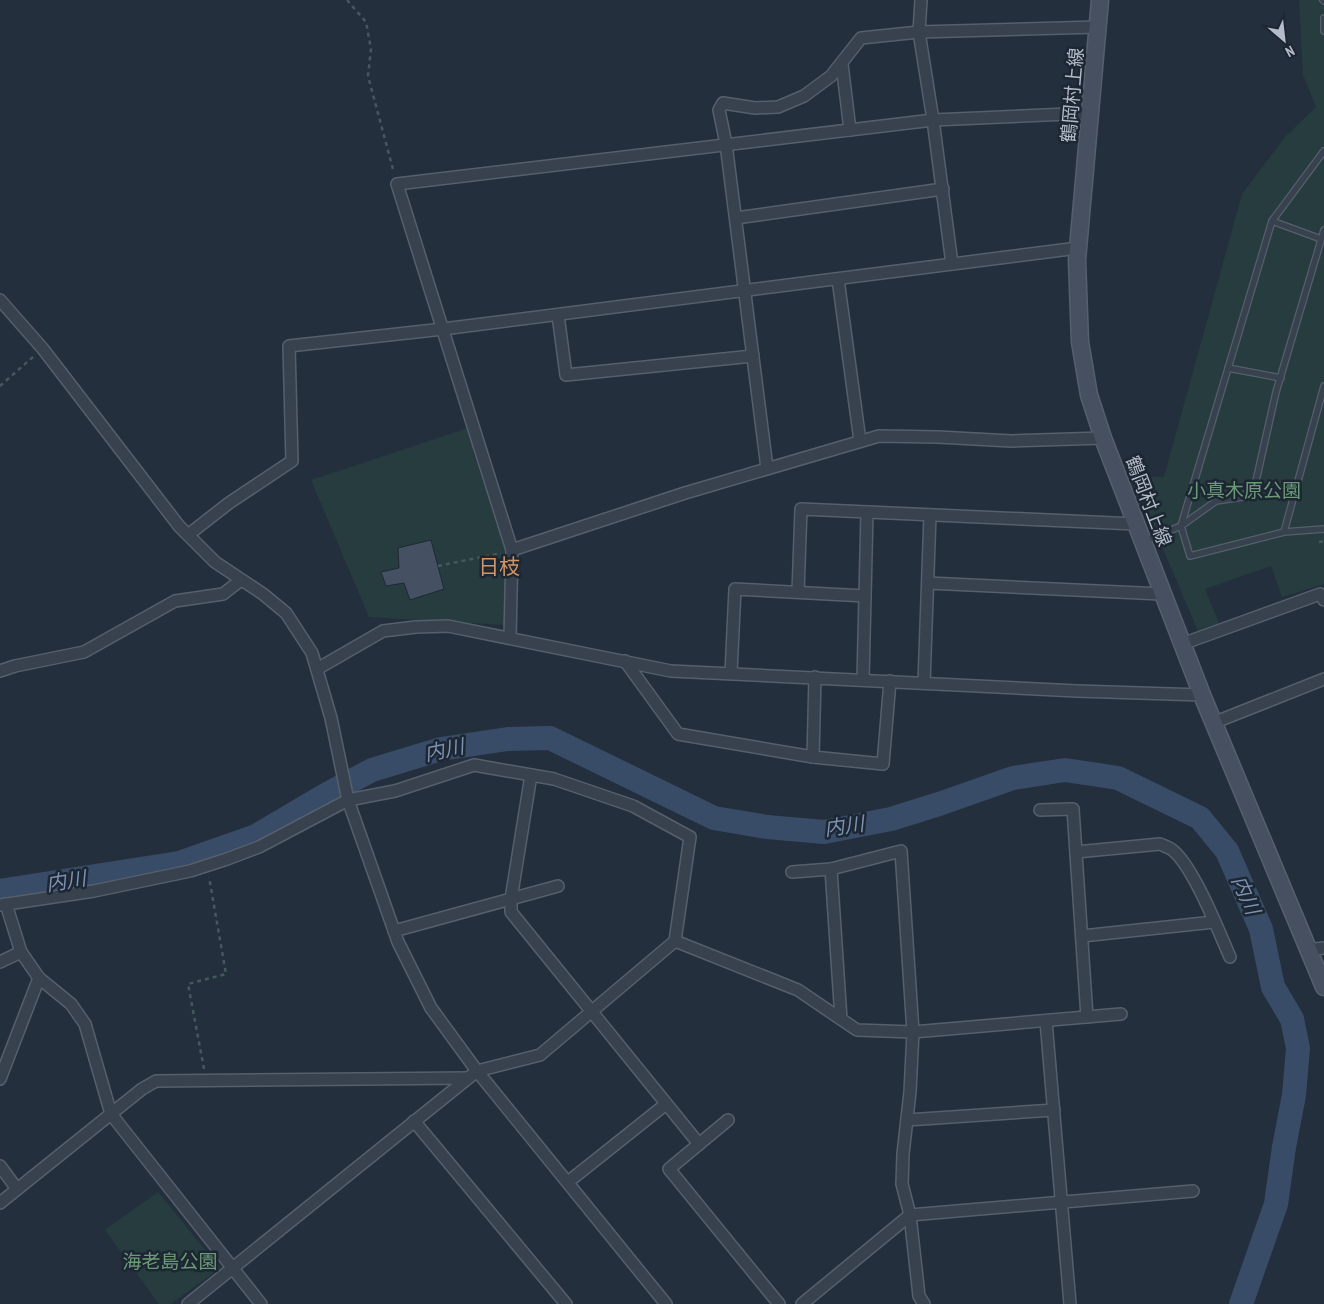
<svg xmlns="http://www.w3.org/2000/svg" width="1324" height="1304" font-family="'PT Sans Narrow','Noto Sans JP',sans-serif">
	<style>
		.green { fill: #263c3f }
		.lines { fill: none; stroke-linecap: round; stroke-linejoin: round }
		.river { stroke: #394c67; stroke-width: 24 }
		.building { fill: #455162; stroke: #1f2835 }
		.lane-casing { stroke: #565f6c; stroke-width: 8 }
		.street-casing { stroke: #565f6c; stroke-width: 14 }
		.secondary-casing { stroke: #565f6c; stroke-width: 19 }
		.path { stroke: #44595c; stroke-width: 2.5; stroke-dasharray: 4 4; stroke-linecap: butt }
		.lane { stroke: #38414e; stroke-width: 5.5 }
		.street { stroke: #38414e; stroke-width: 11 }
		.secondary { stroke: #465061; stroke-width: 16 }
		.labels { text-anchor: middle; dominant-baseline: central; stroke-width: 5; stroke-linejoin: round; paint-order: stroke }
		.street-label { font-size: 19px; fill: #b4bcc9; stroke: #1d2633 }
		.park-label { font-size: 19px; fill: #6b9a76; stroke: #1d2633 }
		.water-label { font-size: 20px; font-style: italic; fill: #7c92b1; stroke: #1d2633 }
		.quarter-label { font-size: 21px; fill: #d59563; stroke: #1d2633 }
	</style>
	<rect width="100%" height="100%" fill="#242f3e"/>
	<g class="green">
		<path d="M1299,0H1324V584L1282,597L1271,566L1205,589L1219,623L1198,631L1132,476L1164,477L1242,194L1285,137L1316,107L1303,75Z"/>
		<path d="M468,428L475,448L473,452L508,556L504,594L505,625L369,617L311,480Z"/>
		<path d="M158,1192L220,1268L171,1304H159L105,1230Z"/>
	</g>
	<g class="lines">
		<path class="river" d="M0,891L179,863L256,836L327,794L372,770L441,749L508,739L550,738L714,818L767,827L824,832L891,819L939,804L1013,778L1065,770L1118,778L1200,818L1227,851L1261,929L1273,987L1292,1019L1298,1048L1294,1095L1284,1147L1276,1204L1241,1304"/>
	</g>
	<path class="building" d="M431,540L444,589L410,600L404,583L386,586L381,572L399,568L398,548Z"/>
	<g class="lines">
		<defs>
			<g id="lane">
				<path d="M1323,0L1324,1"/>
				<path d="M1324,18V31"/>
				<path d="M1272,221L1321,239"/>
				<path d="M1228,368L1281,378"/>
				<path d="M1181,526L1272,221L1324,151"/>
				<path d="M1181,526L1216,501L1243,497L1256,481L1276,392L1324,230"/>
				<path d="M1284,532L1324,386"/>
				<path d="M1144,541L1181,526L1190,556L1284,532L1324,529"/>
			</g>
			<g id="street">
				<path d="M921,0L919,32L933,120L952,264"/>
				<path d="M842,64L850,130"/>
				<path d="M736,218L943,189"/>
				<path d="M838,279L860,441"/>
				<path d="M0,300L43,349L179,526L215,562L263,594L286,613L312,653L331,718L348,800L398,942L431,1008L477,1071L666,1304"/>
				<path d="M558,315L566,375L753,356"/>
				<path d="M767,468L726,144L719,110L723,103L755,108L778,107L804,96L831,76L861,38L919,32L1097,27"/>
				<path d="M188,535L229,503L292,461L289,346L443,329L1078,248"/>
				<path d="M512,550L685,493L879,436L938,437L1011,441L1103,438"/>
				<path d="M928,583L1162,594"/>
				<path d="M798,592L801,509L1136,524"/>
				<path d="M510,638L512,550L397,184L933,120L1090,113"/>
				<path d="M1182,644L1320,594L1324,600"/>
				<path d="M625,661L678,734L813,757L883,764L890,681"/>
				<path d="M317,669L383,631L416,627L448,626L671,671L1077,691L1202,695"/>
				<path d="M0,671L15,666L84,652L175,601L223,594L241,580"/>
				<path d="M731,673L735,589L865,596"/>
				<path d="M863,680L867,512"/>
				<path d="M924,683L930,515"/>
				<path d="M1213,723L1324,679"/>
				<path d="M813,757L815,677"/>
				<path d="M531,775L511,899V912L699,1144"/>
				<path d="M1040,810L1073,809L1087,1017"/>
				<path d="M1076,852L1160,844C1164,846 1168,847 1171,849C1192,863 1219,932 1230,957"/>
				<path d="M831,869L841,1019"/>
				<path d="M792,872L831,869L901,851L913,1032L910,1092L903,1154L902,1184L910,1215L919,1296L924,1304"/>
				<path d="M6,904L21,952L39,978L71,1004L85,1024L111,1114L261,1304"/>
				<path d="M0,905L94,891L190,871L227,859L259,847L348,800L395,791L474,765L554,779L633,806L690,837L675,941L540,1055L477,1071L188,1304"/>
				<path d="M394,931L558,886"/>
				<path d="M1082,936L1214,922"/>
				<path d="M675,941L798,990L857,1030L913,1032L1121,1014"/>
				<path d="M1307,950L1324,948"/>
				<path d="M0,962L21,952"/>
				<path d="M1046,1021L1070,1304"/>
				<path d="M0,1079L39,978"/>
				<path d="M728,1120L669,1169L779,1304"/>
				<path d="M907,1120L1054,1110"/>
				<path d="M414,1121L566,1304"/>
				<path d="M0,1166L17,1189"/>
				<path d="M568,1182L666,1104"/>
				<path d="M0,1203L142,1089L156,1081L468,1078"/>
				<path d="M802,1304L910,1215L1193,1191"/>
			</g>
			<path id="secondary" d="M1100,0L1077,260L1080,342L1089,395L1103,438L1202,695L1324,987"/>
		</defs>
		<use href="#lane" class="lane-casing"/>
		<use href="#street" class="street-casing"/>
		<use href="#secondary" class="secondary-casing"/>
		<g class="path">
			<path d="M347,0L366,22L371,49L368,76L394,173"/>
			<path d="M0,386L34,356"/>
			<path d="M1319,542L1324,541"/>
			<path d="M438,566L501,553"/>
			<path d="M204,1069L188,984L226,974L209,877"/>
		</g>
		<use href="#lane" class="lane"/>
		<use href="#street" class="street"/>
		<use href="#secondary" class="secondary"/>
	</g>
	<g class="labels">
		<g class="street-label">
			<text transform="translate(1072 95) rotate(-85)">鶴岡村上線</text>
			<text transform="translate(1149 501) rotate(69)">鶴岡村上線</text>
		</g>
		<g class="park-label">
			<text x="1244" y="490">小真木原公園</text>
			<text x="170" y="1261">海老島公園</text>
		</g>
		<g class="water-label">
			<text transform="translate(444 750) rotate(-12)">内川</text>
			<text transform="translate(844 826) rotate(-8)">内川</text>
			<text transform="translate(66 881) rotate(-9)">内川</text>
			<text transform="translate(1246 895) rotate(66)">内川</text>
		</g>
		<g class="quarter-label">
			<text x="499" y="566">日枝</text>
		</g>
	</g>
	<g transform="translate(1284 40) rotate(152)" stroke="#1d2633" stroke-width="4" paint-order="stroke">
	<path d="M0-4L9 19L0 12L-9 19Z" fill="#b4bcc9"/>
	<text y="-8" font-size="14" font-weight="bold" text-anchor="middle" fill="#b4bcc9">N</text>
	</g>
</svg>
